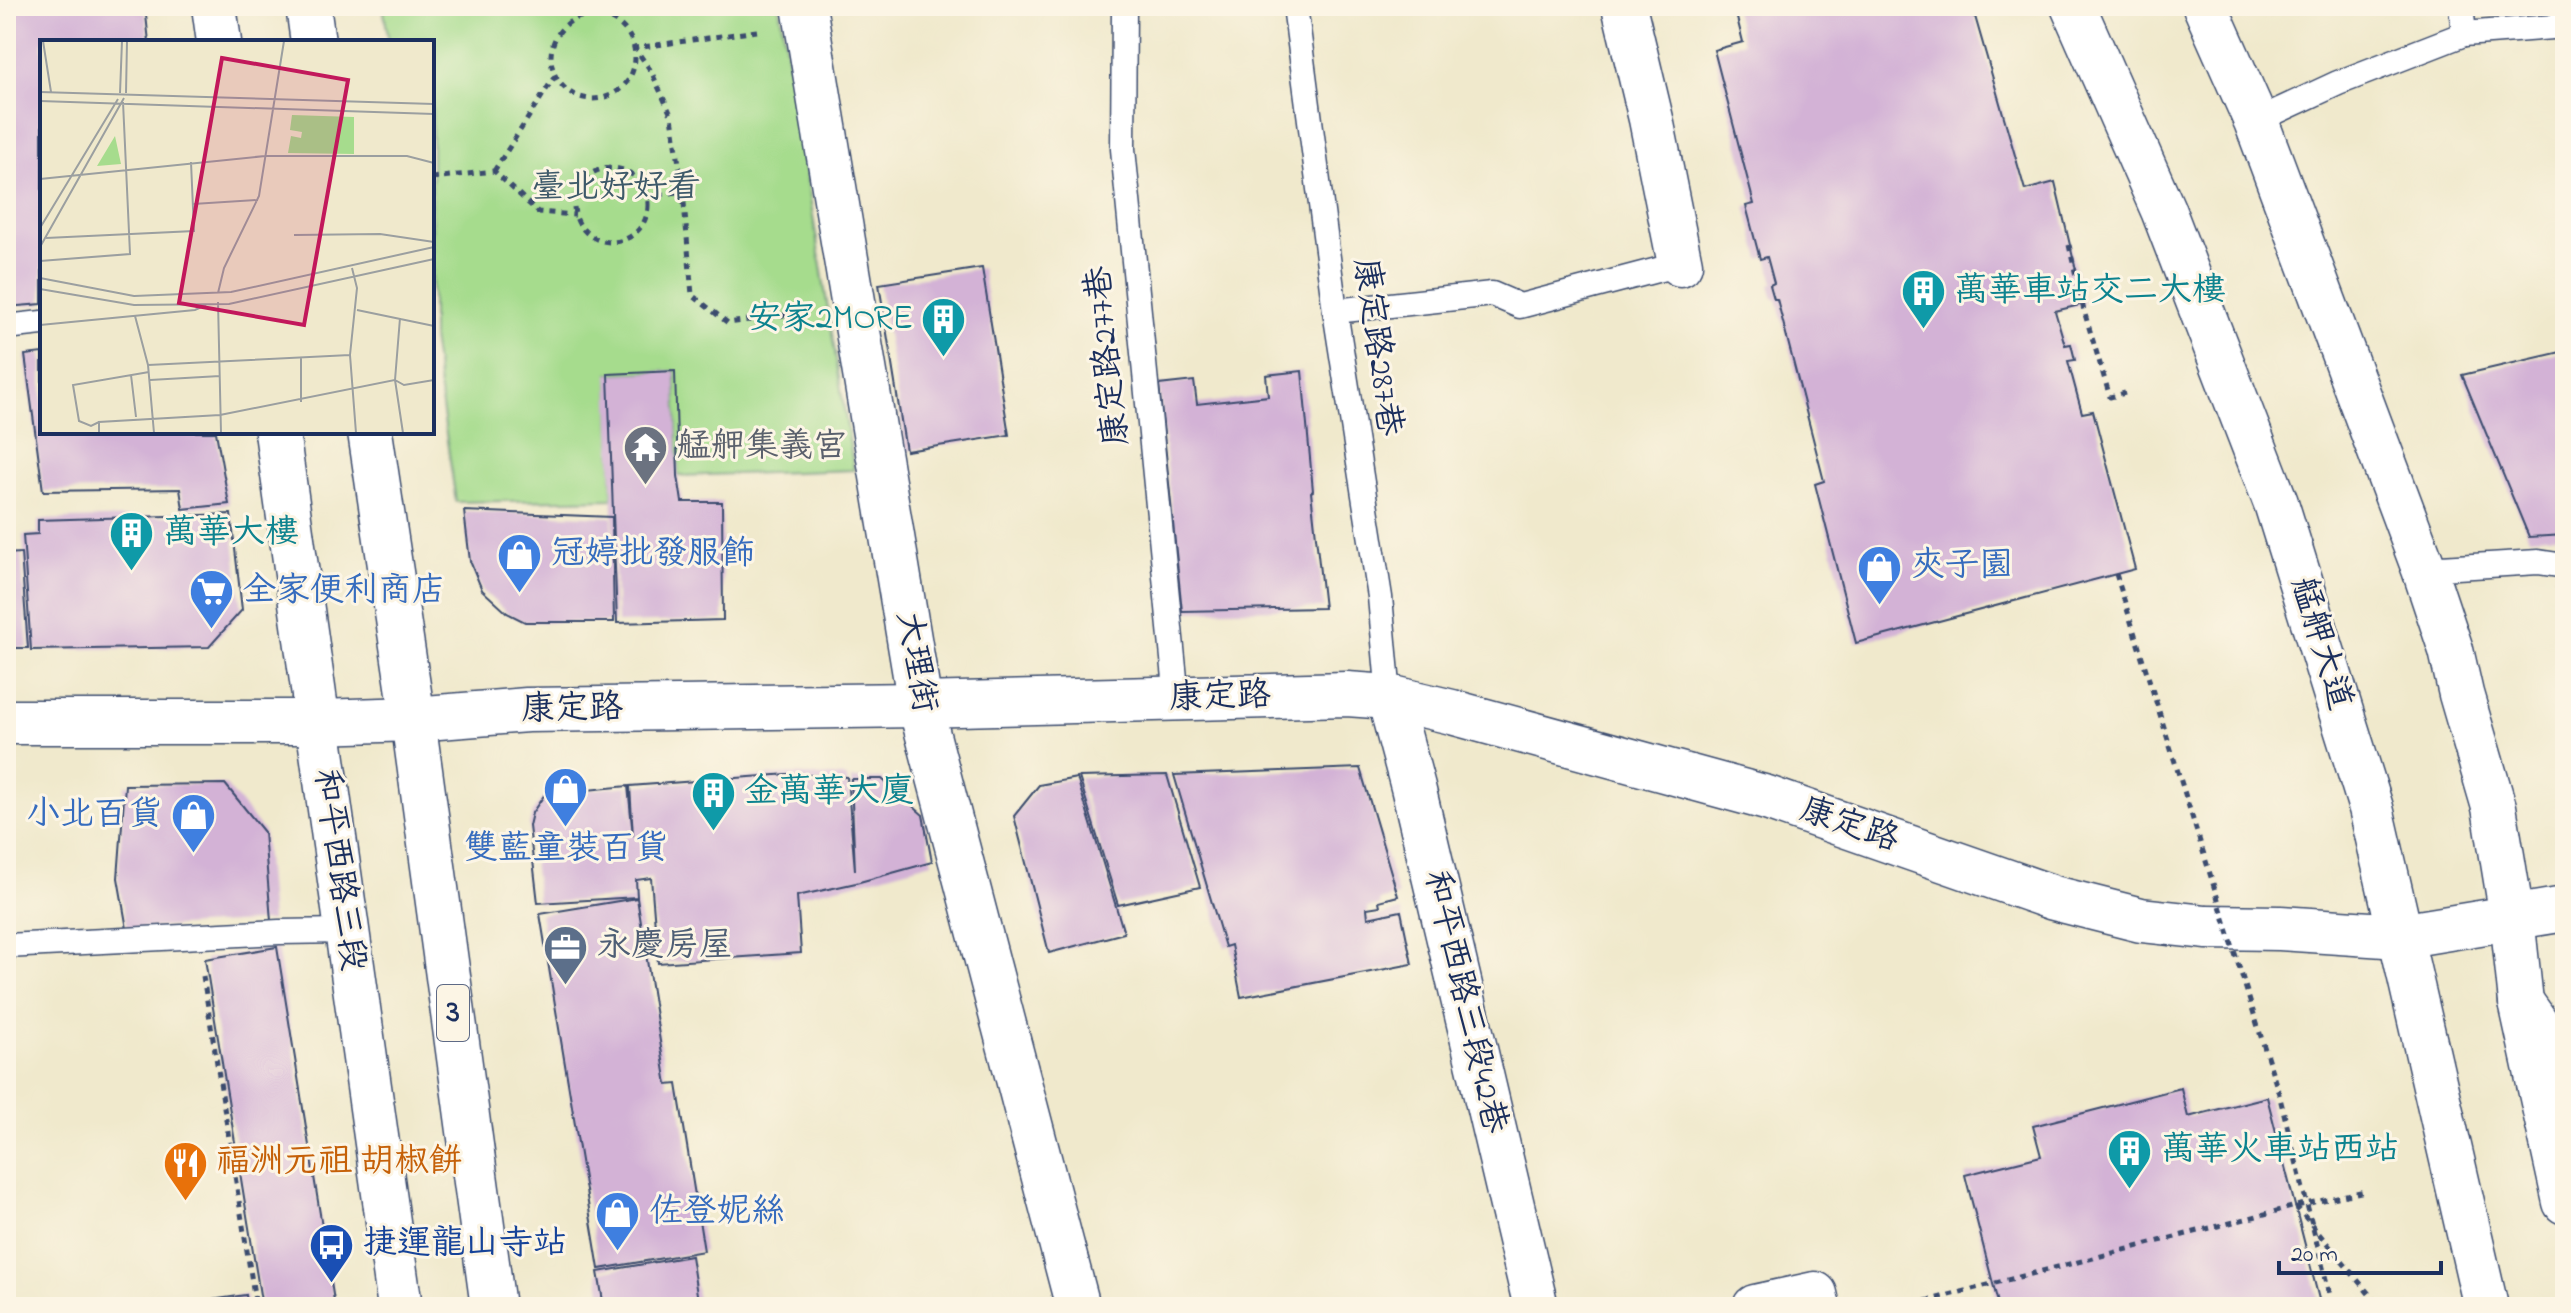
<svg xmlns="http://www.w3.org/2000/svg" width="2571" height="1313" font-family="'Indie Flower','LXGW WenKai TC',sans-serif">
	<style>
		.green { fill: #a6dc8d; stroke: #608676; stroke-width: 2 }
		.building { fill: #d3b2d6 }
		.lines { fill: none; stroke-linecap: round; stroke-linejoin: round }
		.lane-casing { stroke: #3b4b6e; stroke-width: 27 }
		.street-casing { stroke: #3b4b6e; stroke-width: 47 }
		.secondary-casing { stroke: #3b4b6e; stroke-width: 47 }
		.primary-casing { stroke: #3b4b6e; stroke-width: 47 }
		.path { stroke: #3b4b6e; stroke-width: 5; stroke-dasharray: 6 6; stroke-linecap: butt }
		.lane { stroke: #fff; stroke-width: 24 }
		.street { stroke: #fff; stroke-width: 44 }
		.secondary { stroke: #fff; stroke-width: 44 }
		.primary { stroke: #fff; stroke-width: 44 }
		.path-bridge { stroke: #3b4b6e; stroke-width: 5; stroke-dasharray: 6 6; stroke-linecap: butt }
		.labels { text-anchor: middle; dominant-baseline: central; stroke-width: 6; stroke-linejoin: round; paint-order: stroke }
		.shield { fill: #fcf5e5; stroke: #5e6a86; stroke-width: 2 }
		.shield-label { font-size: 32px; font-weight: bold; fill: #1b2f5e }
		.park-label { font-size: 34px; fill: #3e5a6a; stroke: #fcf5e5 }
		.culture-label { font-size: 34px; fill: #0d838f; stroke: #fcf5e5; text-anchor: start }
		.street-label { font-size: 34px; fill: #1b2f5e; stroke: #fcf5e5 }
		.worship-label { font-size: 34px; fill: #5b616d; stroke: #fcf5e5; text-anchor: start }
		.shop-label { font-size: 34px; fill: #366cbe; stroke: #fcf5e5; text-anchor: start }
		.service-label { font-size: 34px; fill: #4e5e75; stroke: #fcf5e5; text-anchor: start }
		.food-label { font-size: 34px; fill: #c56008; stroke: #fcf5e5; text-anchor: start }
		.transit-label { font-size: 34px; fill: #164399; stroke: #fcf5e5; text-anchor: start }
		.inset-road { fill: none; stroke: #9b9fa0; stroke-width: 2 }
		.view { fill: #c2185b; fill-opacity: 0.15; stroke: #c2185b; stroke-width: 4 }
		.inset-edge { fill: none; stroke: #1b2f5e; stroke-width: 4 }
	</style>
	<rect width="100%" height="100%" fill="#fcf5e5"/>
	<filter id="ink" filterUnits="userSpaceOnUse"><feTurbulence type="fractalNoise" baseFrequency=".0125" numOctaves="2"/><feDisplacementMap in="SourceGraphic" scale="16" xChannelSelector="R" yChannelSelector="G"/><feConvolveMatrix kernelMatrix="1 2 1 2 8 2 1 2 1" color-interpolation-filters="sRGB"/></filter>
	<filter id="wash" filterUnits="userSpaceOnUse"><feTurbulence type="fractalNoise" baseFrequency=".006" numOctaves="4" result="noise"/><feDisplacementMap in="SourceGraphic" scale="32" xChannelSelector="R" yChannelSelector="G"/><feGaussianBlur stdDeviation="1.8" result="paint"/><feColorMatrix in="noise" values="0 0 0 0 0 0 0 0 0 0 0 0 0 0 0 0 0 1.4 0 .05"/><feComposite in="paint" operator="in"/></filter>
	<g filter="url(#wash)">
		<rect width="100%" height="100%" fill="#f0e9cc"/>
		<path class="green" d="M383,6H779L854,470L678,476L675,371L609,374L613,499L456,502L432,338V42H389Z"/>
		<g id="blocks">
			<g class="building">
				<path d="M6,6H145L149,42H42V304L6,307Z"/>
				<path d="M1734,6H1972L2025,190L2055,182L2084,304L2055,311L2065,345L2071,344L2075,360L2068,361L2082,413L2093,411L2135,569L1856,643L1815,484L1824,481L1777,299H1774L1770,285L1774,283L1767,257L1760,259L1746,206L1754,204L1714,50L1743,42Z"/>
				<path d="M982,268L1009,435L906,451L879,284Z"/>
				<path d="M2565,351V535L2529,537L2462,375Z"/>
				<path d="M42,353V432H216L229,504L183,509L180,489L43,491L25,355Z"/>
				<path d="M675,371L678,476L682,502H722L723,620L617,623L608,374Z"/>
				<path d="M1302,371L1313,491L1311,492L1324,608L1182,611L1159,385L1194,381L1197,404L1268,396L1266,375Z"/>
				<path d="M464,511L612,517L614,622H525L507,613L482,590L470,561Z"/>
				<path d="M231,514L242,610L209,647L31,650L23,535L38,534V520Z"/>
				<path d="M21,553L28,648H6V554Z"/>
				<path d="M2565,585V621H2564L2556,588Z"/>
				<path d="M1360,768L1398,896L1379,901L1380,906L1367,908L1368,918L1401,911L1412,964L1241,997L1231,945L1225,947L1174,775Z"/>
				<path d="M788,774L847,777L855,870L851,779H882L923,815L932,862L856,883L797,896L801,953L658,963L651,878L636,880L637,897L538,903L529,826L532,813L545,794L628,786L633,836L630,786Z"/>
				<path d="M1167,775L1200,887L1118,905L1079,777Z"/>
				<path d="M1077,778L1124,933L1049,953L1014,816L1039,785Z"/>
				<path d="M225,784L264,832L271,921L127,929L118,878L125,785Z"/>
				<path d="M637,898L667,1085L677,1084L704,1251L599,1269L540,914Z"/>
				<path d="M277,947L335,1307H262L205,959Z"/>
				<path d="M2181,1088L2188,1117L2267,1097L2321,1307H1999L1965,1175L2041,1156L2033,1126Z"/>
				<path d="M691,1256L699,1307H604L598,1272Z"/>
				<path d="M246,1295L248,1307H176V1305Z"/>
			</g>
		</g>
	</g>
	<g filter="url(#ink)">
		<use href="#blocks" fill-opacity="0" stroke="#3b4b6e" stroke-width="2"/>
		<g class="lines">
			<defs>
				<g id="lane">
					<path d="M1124,6L1123,149L1177,699"/>
					<path d="M1295,6L1335,311L1380,597L1389,697"/>
					<path d="M2461,6L2464,34"/>
					<path d="M2256,121L2338,83L2464,34L2565,26"/>
					<path d="M1335,311L1492,294L1520,306L1680,264"/>
					<path d="M6,327L42,323"/>
					<path d="M2424,569L2538,562L2565,566"/>
					<path d="M6,946L279,932L346,931"/>
				</g>
				<g id="street">
					<path d="M804,6L920,705L1078,1307"/>
					<path d="M1624,6L1651,119L1680,264"/>
					<path d="M1389,697L1413,787L1536,1307"/>
					<path d="M2521,1002L2565,1064"/>
					<path d="M1755,1307L1815,1294L1818,1307"/>
				</g>
				<g id="secondary">
					<path d="M2073,6L2163,210L2276,503L2371,808L2486,1307"/>
					<path d="M2205,6L2256,121L2424,569L2451,650L2461,694L2494,807L2512,917L2521,1002L2565,1202"/>
					<path d="M6,722H319L413,719L527,710L920,705L1347,694L1389,697L1452,712L1767,798L2054,898L2141,920L2206,927L2280,928L2400,936L2565,909"/>
				</g>
				<g id="primary">
					<path d="M214,6L219,42"/>
					<path d="M308,6L313,42"/>
					<path d="M277,432L400,1307"/>
					<path d="M370,432L413,719L493,1307"/>
				</g>
			</defs>
			<use href="#lane" class="lane-casing"/>
			<use href="#street" class="street-casing"/>
			<use href="#secondary" class="secondary-casing"/>
			<use href="#primary" class="primary-casing"/>
			<g class="path">
				<circle cx="593" cy="57" r="42"/>
				<path d="M757,31L635,48L651,71L672,117L683,191L692,295L728,323L806,312"/>
				<circle cx="611" cy="205" r="37"/>
				<path d="M494,171L555,76"/>
				<path d="M432,178L494,171L538,212L575,215"/>
				<path d="M647,197L683,191"/>
				<path d="M2069,245L2084,311L2110,397L2125,393"/>
				<path d="M203,976L256,1307"/>
				<path d="M2296,1206L2380,1307"/>
				<path d="M1902,1307L2296,1206L2365,1191"/>
			</g>
			<use href="#lane" class="lane"/>
			<use href="#street" class="street"/>
			<use href="#secondary" class="secondary"/>
			<use href="#primary" class="primary"/>
			<path class="path-bridge" d="M2116,574L2279,1094L2333,1307"/>
		</g>
	</g>
	<defs>
		<symbol id="building-pin" viewBox="-11 -11 22 30"><path d="M0 17L-7.5 6A9.5 9.5 0 1 1 7.5 6Z" fill="#0f9aa8" stroke="#fcf5e5"/><path d="M-4-6H4V6H1V3H-1V6H-4ZM-2.5-4.3h1.7v1.8h-1.7ZM.8-4.3h1.7v1.8H.8ZM-2.5-1h1.7V.8h-1.7ZM.8-1h1.7V.8H.8Z" fill="#fff"/></symbol>
		<symbol id="temple-pin" viewBox="-11 -11 22 30"><path d="M0 17L-7.5 6A9.5 9.5 0 1 1 7.5 6Z" fill="#6b7280" stroke="#fcf5e5"/><path d="M0-6L5-2H3V0L6.5 2.5H4V6H1.5V3h-3V6H-4V2.5H-6.5L-3 0V-2H-5Z" fill="#fff"/></symbol>
		<symbol id="shop-pin" viewBox="-11 -11 22 30"><path d="M0 17L-7.5 6A9.5 9.5 0 1 1 7.5 6Z" fill="#3f7fe0" stroke="#fcf5e5"/><path d="M-5-2.5h2.3a2.7 3.5 0 0 1 5.4 0H5L5.5 6h-11ZM-1.5-2.5h3a1.5 2.3 0 0 0-3 0Z" fill="#fff"/></symbol>
		<symbol id="supermarket-pin" viewBox="-11 -11 22 30"><path d="M0 17L-7.5 6A9.5 9.5 0 1 1 7.5 6Z" fill="#3f7fe0" stroke="#fcf5e5"/><path d="M-6-5.5h2.5l.6 2H6L4.5 2H-2.5L-4.4-4H-6ZM-1.5 3.2a1.3 1.3 0 1 0 .1 0ZM3 3.2a1.3 1.3 0 1 0 .1 0Z" fill="#fff"/></symbol>
		<symbol id="office-pin" viewBox="-11 -11 22 30"><path d="M0 17L-7.5 6A9.5 9.5 0 1 1 7.5 6Z" fill="#5c6f8a" stroke="#fcf5e5"/><path d="M-6-3h4V-5.5h4V-3h4V5H-6ZM-1-4.5V-3h2v-1.5ZM-6 0V1H6V0Z" fill="#fff"/></symbol>
		<symbol id="restaurant-pin" viewBox="-11 -11 22 30"><path d="M0 17L-7.5 6A9.5 9.5 0 1 1 7.5 6Z" fill="#e8710a" stroke="#fcf5e5"/><path d="M-5-6h1v4h1v-4h1v4h1v-4h1v5L-1.5 .5V6h-2V.5L-5-1ZM5-6V6H3V1.5H1.5Q1.5-4 5-6Z" fill="#fff"/></symbol>
		<symbol id="bus-pin" viewBox="-11 -11 22 30"><path d="M0 17L-7.5 6A9.5 9.5 0 1 1 7.5 6Z" fill="#1a4fb4" stroke="#fcf5e5"/><path d="M-5-6H5V4H4V6H2V4H-2V6H-4V4H-5ZM-3.5-4V0h7V-4ZM-3.5 1.2v1.5H-2V1.2ZM2 1.2v1.5H3.5V1.2Z" fill="#fff"/></symbol>
	</defs>
	<g fill-rule="evenodd">
		<use href="#building-pin" x="1898" y="266" width="51" height="69"/>
		<use href="#building-pin" x="918" y="294" width="51" height="69"/>
		<use href="#temple-pin" x="620" y="422" width="51" height="69"/>
		<use href="#building-pin" x="106" y="508" width="51" height="69"/>
		<use href="#shop-pin" x="494" y="530" width="51" height="69"/>
		<use href="#shop-pin" x="1854" y="542" width="51" height="69"/>
		<use href="#supermarket-pin" x="186" y="566" width="51" height="69"/>
		<use href="#shop-pin" x="540" y="764" width="51" height="69"/>
		<use href="#building-pin" x="688" y="768" width="51" height="69"/>
		<use href="#shop-pin" x="168" y="790" width="51" height="69"/>
		<use href="#office-pin" x="540" y="922" width="51" height="69"/>
		<use href="#building-pin" x="2104" y="1126" width="51" height="69"/>
		<use href="#restaurant-pin" x="160" y="1138" width="51" height="69"/>
		<use href="#shop-pin" x="592" y="1188" width="51" height="69"/>
		<use href="#bus-pin" x="306" y="1220" width="51" height="69"/>
	</g>
	<g class="labels">
		<rect class="shield" x="437" y="985" width="32" height="56" rx="6"/>
		<g class="shield-label">
			<text x="453" y="1013">3</text>
		</g>
		<g class="park-label">
			<text x="616" y="189">臺北好好看</text>
		</g>
		<g class="culture-label">
			<text x="1954" y="292">萬華車站交二大樓</text>
			<text x="913" y="320" text-anchor="end">安家2MORE</text>
			<text x="163" y="534">萬華大樓</text>
			<text x="744" y="793">金萬華大廈</text>
			<text x="2161" y="1151">萬華火車站西站</text>
		</g>
		<g class="street-label">
			<text transform="translate(1376 347) rotate(82)">康定路287巷</text>
			<text transform="translate(1109 356) rotate(-96)">康定路277巷</text>
			<text transform="translate(2320 644) rotate(73)">艋舺大道</text>
			<text transform="translate(915 662) rotate(80)">大理街</text>
			<text transform="translate(1220 698) rotate(-2)">康定路</text>
			<text transform="translate(572 710) rotate(-1)">康定路</text>
			<text transform="translate(1849 826) rotate(19)">康定路</text>
			<text transform="translate(338 870) rotate(82)">和平西路三段</text>
			<text transform="translate(1464 1002) rotate(77)">和平西路三段42巷</text>
		</g>
		<g class="worship-label">
			<text x="677" y="448">艋舺集義宮</text>
		</g>
		<g class="shop-label">
			<text x="551" y="555">冠婷批發服飾</text>
			<text x="1911" y="567">夾子園</text>
			<text x="242" y="592">全家便利商店</text>
			<text x="162" y="816" text-anchor="end">小北百貨</text>
			<text x="566" y="850" text-anchor="middle">雙藍童裝百貨</text>
			<text x="649" y="1213">佐登妮絲</text>
		</g>
		<g class="service-label">
			<text x="597" y="947">永慶房屋</text>
		</g>
		<g class="food-label">
			<text x="216" y="1163">福洲元祖 胡椒餅</text>
		</g>
		<g class="transit-label">
			<text x="363" y="1245">捷運龍山寺站</text>
		</g>
	</g>
	<g transform="translate(40 40)">
		<rect width="394" height="394" fill="#f0e9cc"/>
		<path d="M252,75L314,77V114L248,113L251,96L261,98L262,92L250,90ZM75,96L81,124L57,126Z" fill="#a6dc8d"/>
		<path class="inset-road" d="M3,1L11,52M0,52L394,64M80,53L82,1M86,53L87,1M0,61L394,74M0,139L225,116H367L394,123M153,164L218,160M0,188L78,59M254,195L340,194L394,202M6,198L154,191L151,122M0,207L84,58M0,221L90,214L83,62M312,228L317,248L310,315L316,393M0,238L94,256L191,252L394,207M0,249L94,265L189,264L394,219M178,253L184,228L219,156L244,1M178,262L181,393M317,270L394,286M95,276L108,325L114,393M0,285L155,270L166,265M261,317V362M108,325L310,315M91,335L96,377M110,340L180,336M355,340L363,393M355,340L364,345L394,340M59,382L51,386L39,381L33,345L109,332M59,393V382L180,375L355,340L360,278"/>
		<path class="view" d="M182,18L308,40L264,285L139,263Z"/>
		<rect width="394" height="394" class="inset-edge"/>
	</g>
	<rect width="2571" height="1313" fill="none" stroke="#fcf5e5" stroke-width="32"/>
	<path d="M2279 1261v12h162v-12" fill="none" stroke="#1b2f5e" stroke-width="4"/>
	<text x="2291" y="1261" font-size="24" fill="#1b2f5e" stroke="#fcf5e5" stroke-width="6" paint-order="stroke">20 m</text>
</svg>
